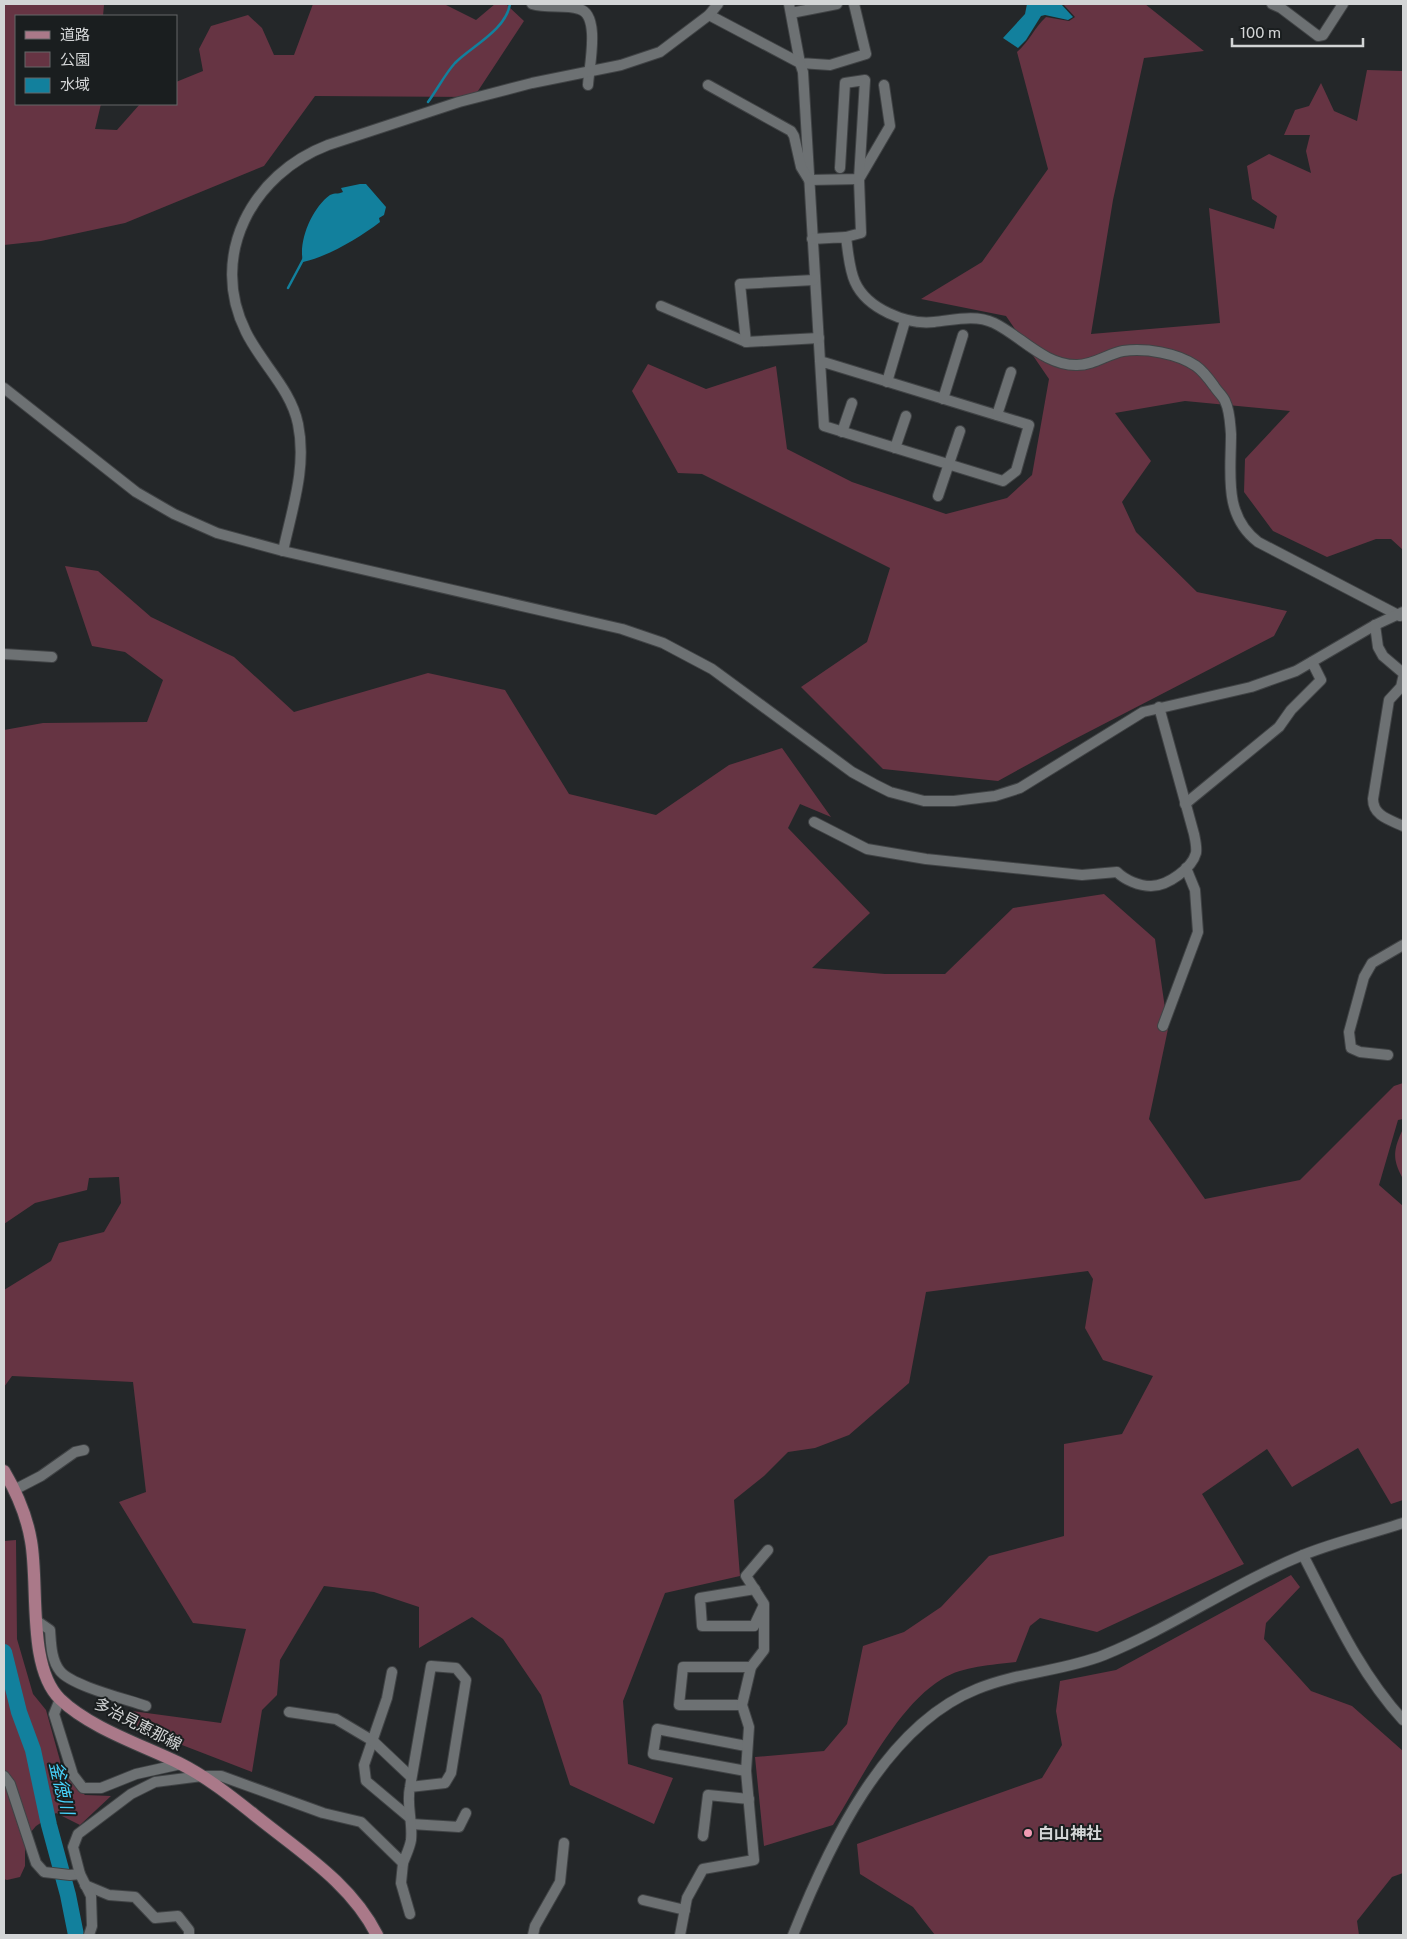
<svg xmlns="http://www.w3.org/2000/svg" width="1407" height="1939" font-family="'Public Sans','Noto Sans JP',sans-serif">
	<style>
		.green { fill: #663443 }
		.water { fill: #12809d }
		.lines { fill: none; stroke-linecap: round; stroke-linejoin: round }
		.stream { stroke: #12809d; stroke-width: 2.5 }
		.river { stroke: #12809d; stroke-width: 16 }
		.minor-casing { stroke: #404345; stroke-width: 12 }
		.major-casing { stroke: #404345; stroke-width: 14 }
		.minor { stroke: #6d7173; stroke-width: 10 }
		.major { stroke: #aa7989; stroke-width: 12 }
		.poi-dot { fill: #f19ab3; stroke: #1a1e1f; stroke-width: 2 }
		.labels { text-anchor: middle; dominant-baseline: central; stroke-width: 4; stroke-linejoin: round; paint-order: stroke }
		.street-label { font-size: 16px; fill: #d3d5d6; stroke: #1a1e1f }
		.poi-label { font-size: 16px; font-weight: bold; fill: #d3d5d6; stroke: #1a1e1f; text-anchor: start }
		.water-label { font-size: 18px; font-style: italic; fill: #47d1fa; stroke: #1a1e1f }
	</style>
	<rect width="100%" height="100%" fill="#242729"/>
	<g class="green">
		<path d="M4,4L104,5L103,16H16V104H101L95,129L117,130L140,104H176V82L203,71L199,49L211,26L248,15L262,28L274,55H294L313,4H444L476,20L495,4H506L524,21L474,97L315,96L264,166L125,223L41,241L4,245Z"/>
		<path d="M1063,4H1145L1204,51L1144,58L1113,200L1091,334L1220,323L1209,208L1274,229L1277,216L1252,199L1247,166L1269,154L1311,173L1306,151L1310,135H1284L1295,110L1309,106L1321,83L1334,111L1357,121L1367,70L1403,71V550L1391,539H1376L1327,557L1273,531L1244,492L1245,459L1290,411L1185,401L1115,413L1151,461L1122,502L1136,532L1197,592L1287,611L1274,636L1069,742L998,781L883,769L801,687L867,642L890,568L702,474L678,473L632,391L648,364L706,389L776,366L787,449L852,482L946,514L1007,498L1032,475L1049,379L1006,316L921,299L982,262L1048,169L1017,52C1029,42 1034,28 1046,17L1069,21L1075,17Z"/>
		<path d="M65,566L98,571L151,617L234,657L294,712L428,673L505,690L569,794L656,815L729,765L782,748L831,817L800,804L788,828L870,913L812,968L885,974H945L1013,908L1104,894L1155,939L1168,1029L1149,1119L1205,1199L1300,1180L1394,1086L1403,1083V1119L1398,1120L1379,1185L1403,1206V1500L1391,1504L1358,1448L1292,1487L1267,1449L1202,1494L1244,1564L1097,1632L1040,1618L1030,1626L1016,1662C992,1665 963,1666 942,1679C896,1707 861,1780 833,1825L764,1846L755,1757L824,1751L847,1724L863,1646L904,1632L941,1607L989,1556L1064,1536V1444L1122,1434L1153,1376L1103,1360L1085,1328L1093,1279L1088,1271L926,1292L909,1383L849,1435L815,1448L788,1452L764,1476L734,1500L740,1576L665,1593L623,1701L628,1764L673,1778L654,1824L570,1785L541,1695L503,1639L472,1617L419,1648V1607L374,1592L324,1586L280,1660L277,1695L262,1710L252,1772L125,1723L132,1711L221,1723L246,1629L193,1623L119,1502L146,1492L133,1382L12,1376L4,1387V1290L51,1261L59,1243L104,1232L121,1203L119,1177L89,1178L87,1190L35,1203L4,1224V730L43,723L147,722L163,680L125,652L92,646Z"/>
		<path d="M1403,1129V1179C1392,1159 1393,1150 1403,1129Z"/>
		<path d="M16,1540L17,1639L33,1694L46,1710L64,1775L85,1795L111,1796L80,1825L56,1813L36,1826L25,1839V1866L20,1877L7,1880L4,1879V1541Z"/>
		<path d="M1291,1575L1300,1587L1266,1623L1264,1639L1311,1691L1352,1706L1403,1751V1873L1392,1877L1357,1921L1359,1935H935L913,1907L860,1874L857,1844L1042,1778L1062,1745L1056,1711L1060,1681L1116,1670Z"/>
	</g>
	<g class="water">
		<path d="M1027,4H1061L1073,17L1068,20L1045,15L1041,16L1026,40L1018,48L1003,38L1025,14Z"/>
		<path d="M360,184H366L386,207L384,215L379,218L380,222C359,238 329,256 303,262C298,241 312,208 330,195C336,192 337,195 343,192L341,188Z"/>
	</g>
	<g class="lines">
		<g class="stream">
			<path d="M428,102C437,90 445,74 455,63C472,46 506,30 510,4"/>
			<path d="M288,288L304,258"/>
		</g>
		<path class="river" d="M4,1652L19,1712L33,1750L49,1825L68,1895L76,1935"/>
		<defs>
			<g id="minor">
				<path d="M532,4C548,9 564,4 579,9C601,14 589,67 588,85"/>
				<path d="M789,4L800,63L830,65L866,54L854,4"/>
				<path d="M1272,4L1281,8L1318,36L1323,35L1343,4"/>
				<path d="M791,13L837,4"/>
				<path d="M709,15L800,63L803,72L820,361L1029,425L1016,471L1003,481L824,426L820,361"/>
				<path d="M708,85L791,131L794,136L801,167L809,180L859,179L890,126L884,85"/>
				<path d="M840,168L845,83L865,80L859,179L861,233L846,237"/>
				<path d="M812,239L846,237C848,251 849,269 855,282C867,309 907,325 934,322C954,320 975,314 994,323C1021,336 1045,366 1077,365C1094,365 1107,354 1123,351C1146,348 1177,353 1196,366C1203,371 1209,379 1214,386C1217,391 1223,396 1225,401C1230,411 1230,423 1231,434C1231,474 1223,515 1258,542L1400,616"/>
				<path d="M661,306L746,342L819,338"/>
				<path d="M746,342L740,284L814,280"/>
				<path d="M887,382L905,321"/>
				<path d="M4,388L136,492L174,514L217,533L283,551L622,629L663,643L712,669L852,772L874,784L890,792L924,801H954L995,796L1020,788L1143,712L1251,687L1296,671L1375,625L1403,612"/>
				<path d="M943,399L963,335"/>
				<path d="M997,415L1011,372"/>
				<path d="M842,432L852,403"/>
				<path d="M895,448L906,416"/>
				<path d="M938,496L960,431"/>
				<path d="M283,551C292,509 307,467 298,424C291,389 261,363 246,332C208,256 252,174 328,145L459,102L532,83L621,65L660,52L709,15L718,4"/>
				<path d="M1375,625L1378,647L1383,656L1403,673"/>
				<path d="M4,654L52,657"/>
				<path d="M1403,678L1401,687L1389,700L1373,799C1373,816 1390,820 1403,826"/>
				<path d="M1185,804L1279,727L1291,710L1321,680L1312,662"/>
				<path d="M814,822L867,849L926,859L1082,875L1117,872C1125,880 1139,886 1151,886C1168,886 1192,868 1196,853C1197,847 1195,839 1194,834L1159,707"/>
				<path d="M1163,1026L1198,932L1195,890L1186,868"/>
				<path d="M1388,1055L1360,1052L1351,1048L1349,1032L1364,977L1372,963L1403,945"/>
				<path d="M14,1490L41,1476L75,1452L84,1450"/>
				<path d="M1303,1555C1333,1613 1359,1672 1403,1720"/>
				<path d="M755,1589L700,1598L702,1626H754L763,1607"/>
				<path d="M37,1621L50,1630C51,1643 51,1660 60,1671C72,1686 126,1699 146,1706"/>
				<path d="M392,1672L387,1698L364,1765L366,1781L410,1818"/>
				<path d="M60,1699L54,1714L73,1775L83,1788H101L136,1774L181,1764"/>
				<path d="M742,1705H679L683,1667H751"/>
				<path d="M289,1712L336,1719L373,1741L411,1777"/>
				<path d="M746,1771L653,1754L657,1729L746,1746"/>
				<path d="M4,1776L10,1784L36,1863L44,1872L70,1875L80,1874"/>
				<path d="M411,1824L459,1827L466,1813"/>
				<path d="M703,1836L708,1795L749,1799"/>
				<path d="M403,1863L401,1883L410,1914"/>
				<path d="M85,1885L109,1895L135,1897L155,1918L178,1916L189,1930V1935"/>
				<path d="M643,1900L685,1910"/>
				<path d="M89,1935L92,1926L91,1896L80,1874L73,1847L78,1834L131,1794L155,1782L202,1776H221L323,1813L361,1822L403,1863C406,1855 410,1847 411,1840C413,1821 406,1805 410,1787L431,1666L456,1668L466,1680L451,1773L445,1783L410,1787"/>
				<path d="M533,1935L535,1926L560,1882L564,1843"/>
				<path d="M680,1935L687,1898L703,1869L754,1860L746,1771L749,1727L742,1705L751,1667L764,1650V1604L746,1576L768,1550"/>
				<path d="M793,1935C828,1847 884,1726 977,1689C1018,1672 1064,1671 1104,1655C1173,1627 1234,1583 1303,1555C1335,1542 1370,1534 1403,1523"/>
			</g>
			<path id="major" d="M4,1471C17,1493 27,1517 31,1541C39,1585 27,1667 60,1699C90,1728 142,1745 179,1763C211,1779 238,1802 266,1824C308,1857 353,1887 377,1935"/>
		</defs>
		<use href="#minor" class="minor-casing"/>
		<use href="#major" class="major-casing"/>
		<use href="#minor" class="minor"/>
		<use href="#major" class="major"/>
	</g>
	<circle class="poi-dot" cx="1028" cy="1833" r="5"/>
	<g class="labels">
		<g class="street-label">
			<text transform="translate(138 1724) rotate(27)">多治見恵那線</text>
		</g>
		<g class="poi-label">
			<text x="1038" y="1833">白山神社</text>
		</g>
		<g class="water-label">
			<text transform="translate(62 1788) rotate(77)">釜徳川</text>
		</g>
	</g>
	<rect width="1407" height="1939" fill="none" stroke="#d3d5d6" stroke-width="10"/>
	<rect x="15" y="15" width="162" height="90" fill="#1a1e1f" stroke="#646768"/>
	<rect x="25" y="31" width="25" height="8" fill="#aa7989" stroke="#646768"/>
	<text x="60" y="40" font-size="15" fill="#d3d5d6">道路</text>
	<rect x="25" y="52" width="25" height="15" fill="#663443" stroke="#646768"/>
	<text x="60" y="65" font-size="15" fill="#d3d5d6">公園</text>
	<rect x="25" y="78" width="25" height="15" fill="#12809d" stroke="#646768"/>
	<text x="60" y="90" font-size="15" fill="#d3d5d6">水域</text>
	<path d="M1232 38v8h131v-8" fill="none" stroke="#d3d5d6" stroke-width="2.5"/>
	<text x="1240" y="38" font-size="15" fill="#d3d5d6" stroke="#1a1e1f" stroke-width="4" paint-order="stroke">100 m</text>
</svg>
